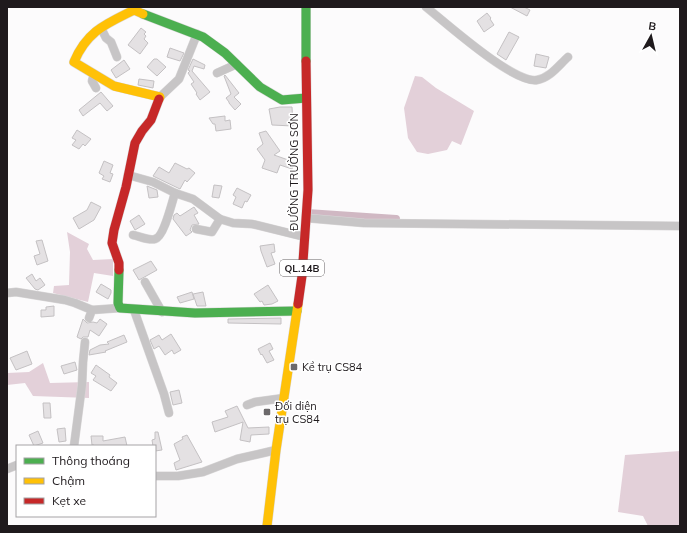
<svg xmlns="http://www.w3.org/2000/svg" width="687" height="533" font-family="Mulish,sans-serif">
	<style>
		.forest { fill: #e3d0d9 }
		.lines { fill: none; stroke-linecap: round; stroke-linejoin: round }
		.canal { stroke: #d0b8c3; stroke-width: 8 }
		.building { fill: #e4e1e3; stroke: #c4c1c3 }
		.street-casing { stroke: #d9d7d8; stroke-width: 9 }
		.fast-casing { stroke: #d9d7d8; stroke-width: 10 }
		.slow-casing { stroke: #d9d7d8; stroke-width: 10 }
		.jam-casing { stroke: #d9d7d8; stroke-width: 10 }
		.street { stroke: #c7c5c6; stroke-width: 8 }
		.fast { stroke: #4caf50; stroke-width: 9 }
		.slow { stroke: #ffc107; stroke-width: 9 }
		.jam { stroke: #c62828; stroke-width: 9 }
		.poi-dot { fill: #6c696b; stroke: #fff; stroke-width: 1.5 }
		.labels { text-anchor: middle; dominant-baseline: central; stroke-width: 3; stroke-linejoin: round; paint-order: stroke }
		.shield { fill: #fff; stroke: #625f61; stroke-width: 1 }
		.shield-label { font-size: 10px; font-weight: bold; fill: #1f1a1d }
		.street-label { font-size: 11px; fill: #1f1a1d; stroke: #fff }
		.poi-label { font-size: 11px; fill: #1f1a1d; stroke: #fff; text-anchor: start }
	</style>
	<rect width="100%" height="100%" fill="#fcfbfc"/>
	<g class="forest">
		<path d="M415,76L422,77L436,88L474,111L461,145L452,141L447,150L428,154L417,152L408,138L404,108Z"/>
		<path d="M67,232L89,244L87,249L93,260L113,259V276L94,273L88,302L53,293L54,286L69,285L70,252Z"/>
		<path d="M43,363L50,383L89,382V398L33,396L25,383L7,385V390V373L29,372Z"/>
		<path d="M680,451V526H648L643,516L618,512L625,455Z"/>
	</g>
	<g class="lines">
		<path class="canal" d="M307,213L396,219"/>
	</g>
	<g class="building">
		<path d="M510,7H524L530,10L527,16Z"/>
		<path d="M487,13L491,18L490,19L494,25L484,32L477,21Z"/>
		<path d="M141,28L146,32L144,34L146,36L144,39L148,43L140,54L128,45Z"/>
		<path d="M509,32L519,37L506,60L497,54Z"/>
		<path d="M170,48L184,53L180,61L167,57Z"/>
		<path d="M536,54L549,57L546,68L534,66Z"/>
		<path d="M154,59H157L166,67L157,76L147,67Z"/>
		<path d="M193,59L205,65L204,69L194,66L192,71L210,92L200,100L196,94L197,93L191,84L194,82L188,73L190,71L188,70Z"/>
		<path d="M124,60L130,69L116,78L111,70Z"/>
		<path d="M225,75L239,93L234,97L241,104L235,110L229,103V102L226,98L231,94L224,76Z"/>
		<path d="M139,79L154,81L153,88L138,85Z"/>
		<path d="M101,92L113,106L107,111L100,103L83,116L79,110Z"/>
		<path d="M280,107H292L293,126L272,125L269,109Z"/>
		<path d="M225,116V121L230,120L231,129L216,131L215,124H213L209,118Z"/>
		<path d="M77,130L91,139L85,146L83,144L79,149L72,145L76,140L72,138Z"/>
		<path d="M266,131L280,151L274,155L294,162L292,169L280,165L277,173L262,168L265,160L257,149L263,144L259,133Z"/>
		<path d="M104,161L113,165L110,173L113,174L110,182L102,179L104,176L99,173Z"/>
		<path d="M175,163L187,169L189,168L195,173L187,182L185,180L180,189L153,176L159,167L169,173Z"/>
		<path d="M214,185L222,186L219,198L212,197Z"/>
		<path d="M147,186L157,190L158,197L149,198Z"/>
		<path d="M237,188L251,195L247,202L245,201L242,208L233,204L236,197L233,195Z"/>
		<path d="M91,202L101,207L94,220L79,229L73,218L87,210Z"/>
		<path d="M194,207L198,213L194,215L199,224L192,225L190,230L192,232L186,236L173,219L174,215L177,213L180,216Z"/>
		<path d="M139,215L145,224L135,230L130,221Z"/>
		<path d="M42,240L48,261L37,265L34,256L40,254L36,241Z"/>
		<path d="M274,244L275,252L271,253L275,264L267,267L261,251L260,246Z"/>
		<path d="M151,261L157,270L139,280L133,270Z"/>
		<path d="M32,274L36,281L40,278L45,285L38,290L35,289L26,278Z"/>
		<path d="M101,284L111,290V293L108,299L96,292Z"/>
		<path d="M268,285L278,301L272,304L264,305L262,301L260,302L254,294Z"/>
		<path d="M192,292L194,299L180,303L177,297Z"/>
		<path d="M203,292L206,306H197L193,294Z"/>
		<path d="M54,306V316L41,317V310H46V307Z"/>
		<path d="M281,318V324L228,323V319Z"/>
		<path d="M83,319L87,323L93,322L97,323L100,319L107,324L99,336L90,330L88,337H83L81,339L77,337Z"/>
		<path d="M171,334L181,350L174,354L172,350L165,355L159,346L154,349L150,340L159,335L162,340Z"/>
		<path d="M124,335L127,342L105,351L106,352L89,355L90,350L100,345L109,344L107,342Z"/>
		<path d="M270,343L273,349L269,351L274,360L267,363L262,354L261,355L258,349Z"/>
		<path d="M27,351L32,364L16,370L10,358Z"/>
		<path d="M75,362L77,370L64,374L61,366Z"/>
		<path d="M96,365L110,375L109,377L117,383L111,391L93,380L96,376L91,373Z"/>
		<path d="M179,390L182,403L173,405L170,392Z"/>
		<path d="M43,403H50L51,418H44Z"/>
		<path d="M237,406L248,428L269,427V434L251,435L250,442L240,440L243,422L215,432L212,422L228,417L225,411Z"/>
		<path d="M65,428L66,441L59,442L57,429Z"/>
		<path d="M38,431L43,443L34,446L29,435Z"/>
		<path d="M155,432H158L162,450L155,451V446H153L152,440L155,439Z"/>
		<path d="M187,435L202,462L176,470L174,463L180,460L174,444L183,439L182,437Z"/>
		<path d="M91,436H103V441L125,437L127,446H94V445H92Z"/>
	</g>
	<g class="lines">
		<defs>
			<g id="street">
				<path d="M426,7C446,23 514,84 537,80C550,78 559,65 568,57"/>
				<path d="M101,28L106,38L111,42L117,57"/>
				<path d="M217,73L237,64"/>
				<path d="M94,74L92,81L96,88"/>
				<path d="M160,97L179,79L197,34"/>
				<path d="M128,175L153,182L175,193L193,199L220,219L233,223L252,224L305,237"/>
				<path d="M306,218L364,223L680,226"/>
				<path d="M196,229L212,232L220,219"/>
				<path d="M133,235C139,236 149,241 155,239C164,237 172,202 175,193"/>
				<path d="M145,282L162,312"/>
				<path d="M7,293L16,292L65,300L75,303L92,310"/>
				<path d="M134,310L164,394L169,413"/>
				<path d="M89,318L92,310L120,308"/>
				<path d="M247,405L255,402L284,398"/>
				<path d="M74,446L82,385L83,362L85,342"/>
				<path d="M7,469L17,465"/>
				<path d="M155,476H178L203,472L237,459L276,450"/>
			</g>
			<g id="fast">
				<path d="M306,7V61"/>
				<path d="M143,14L203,37L225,53L260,87L282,100L306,98"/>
				<path d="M119,270L118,303L120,308L195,313L297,311"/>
			</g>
			<g id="slow">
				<path d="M143,14L134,10C106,24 87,31 74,62L114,86L160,97L159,99"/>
				<path d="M267,526L276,450L298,304"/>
			</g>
			<g id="jam">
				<path d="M119,270V263L112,243L114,230L126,187L135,143L142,131L151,120L159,99"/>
				<path d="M298,304L302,276L308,190L306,61"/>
			</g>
		</defs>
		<use href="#street" class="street-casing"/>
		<use href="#fast" class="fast-casing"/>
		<use href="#slow" class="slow-casing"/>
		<use href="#jam" class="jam-casing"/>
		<use href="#street" class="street"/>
		<use href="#fast" class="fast"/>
		<use href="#slow" class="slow"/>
		<use href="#jam" class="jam"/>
	</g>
	<g class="poi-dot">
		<rect x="290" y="363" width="8" height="8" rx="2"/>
		<rect x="263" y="408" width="8" height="8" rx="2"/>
	</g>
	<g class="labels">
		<rect class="shield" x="280" y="260" width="44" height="16" rx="3"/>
		<g class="shield-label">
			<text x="302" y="268">QL.14B</text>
		</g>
		<g class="street-label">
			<text transform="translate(294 172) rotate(-90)">ĐƯỜNG TRƯỜNG SƠN</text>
		</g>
		<g class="poi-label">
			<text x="302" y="367">Kề trụ CS84</text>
			<text x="275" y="406">Đối diện<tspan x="275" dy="13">trụ CS84</tspan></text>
		</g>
	</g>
	<rect width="687" height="533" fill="none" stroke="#1f1a1d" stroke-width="16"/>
	<rect x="16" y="445" width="140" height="72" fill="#ffffff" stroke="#a5a3a5"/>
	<rect x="24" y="458" width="20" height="6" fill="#4caf50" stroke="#a5a3a5"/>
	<text x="52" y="465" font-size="12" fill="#1f1a1d">Thông thoáng</text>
	<rect x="24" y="478" width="20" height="6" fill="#ffc107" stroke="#a5a3a5"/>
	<text x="52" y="485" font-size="12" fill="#1f1a1d">Chậm</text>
	<rect x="24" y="498" width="20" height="6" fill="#c62828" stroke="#a5a3a5"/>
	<text x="52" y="505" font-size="12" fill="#1f1a1d">Kẹt xe</text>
	<g transform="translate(651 36) rotate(8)" stroke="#ffffff" stroke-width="3" paint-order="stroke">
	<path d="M0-3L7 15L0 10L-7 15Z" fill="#1f1a1d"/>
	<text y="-6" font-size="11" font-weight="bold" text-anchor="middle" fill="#1f1a1d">B</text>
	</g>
</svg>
